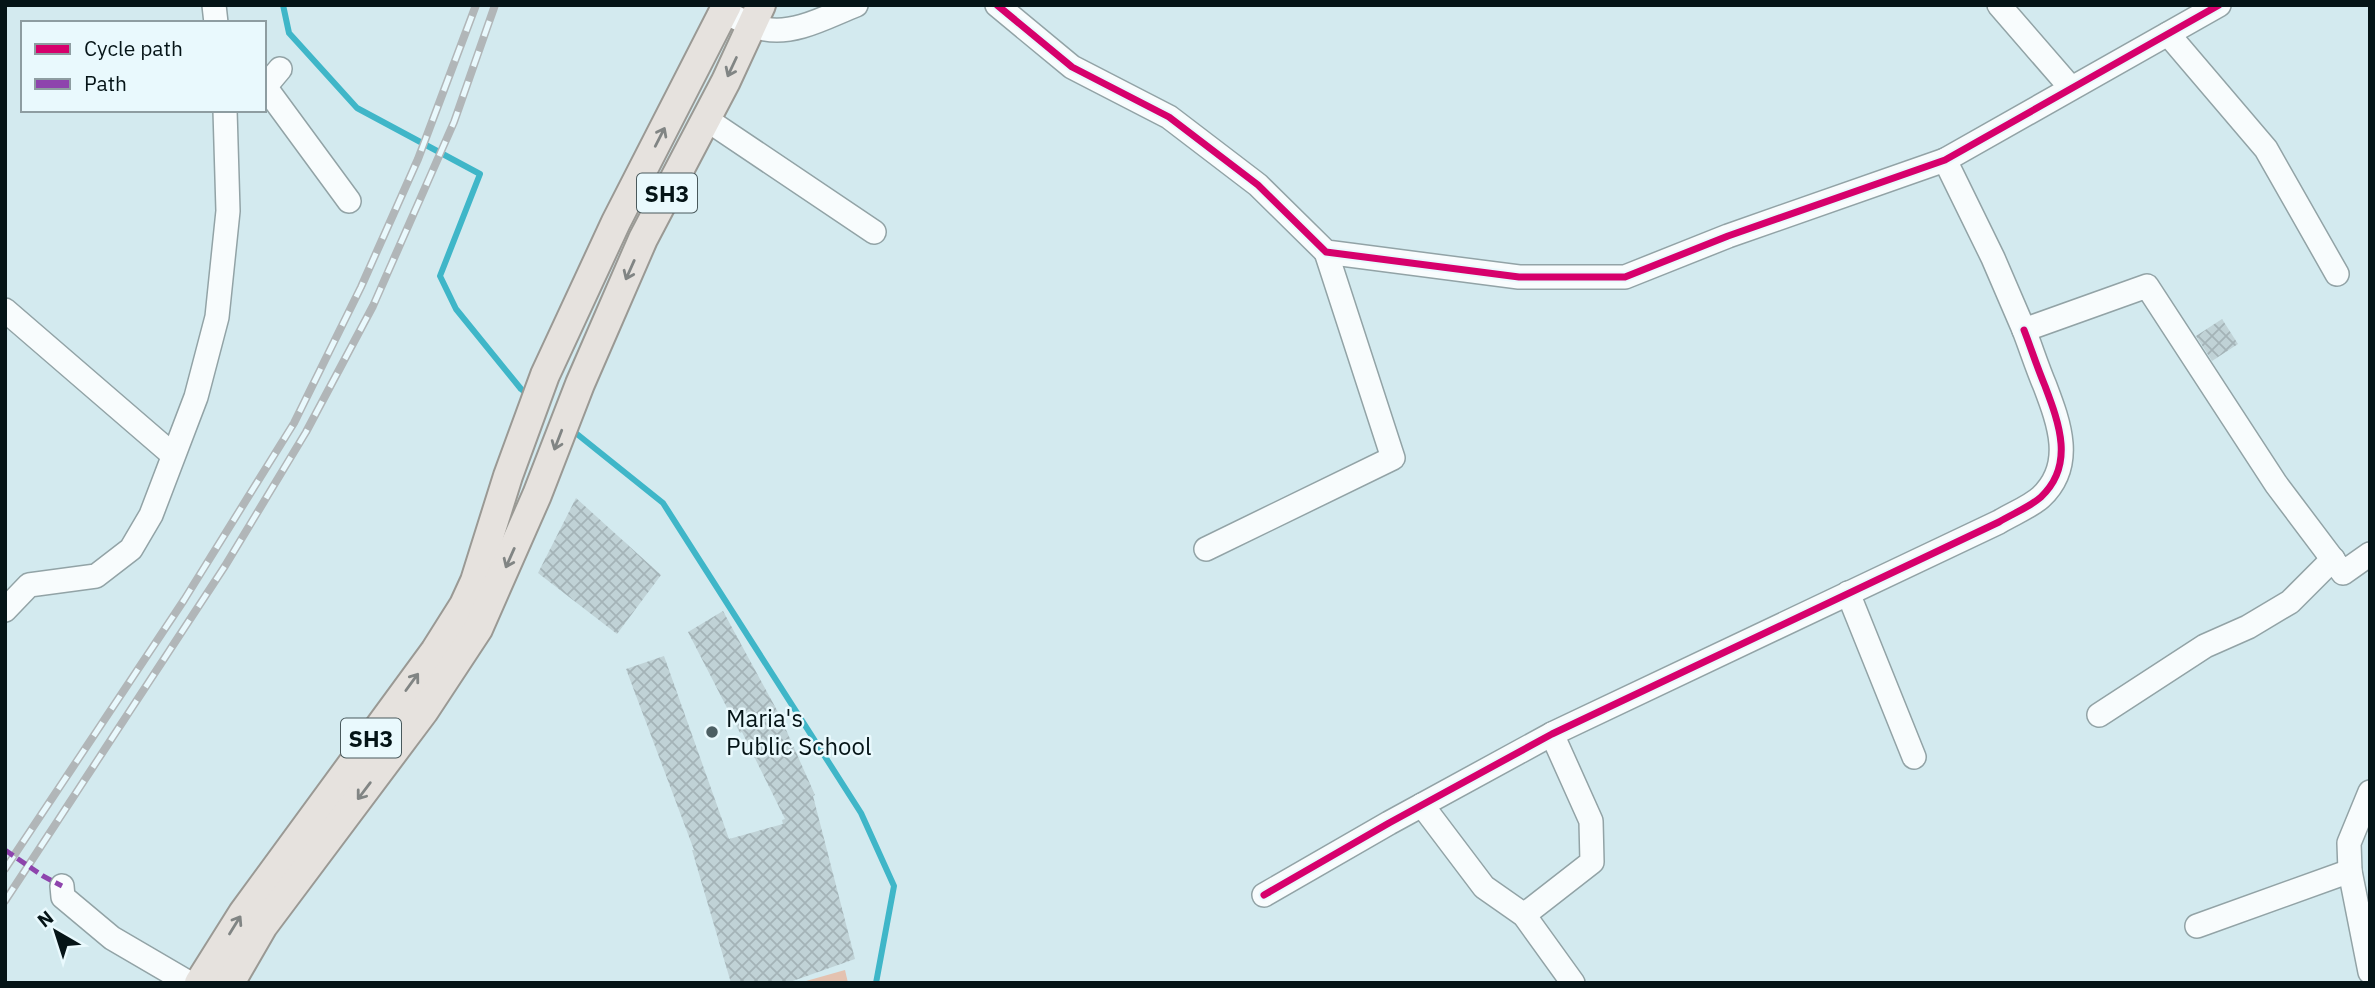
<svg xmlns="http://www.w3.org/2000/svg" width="2375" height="988" font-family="'IBM Plex Sans',sans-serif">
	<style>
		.garden { fill: #e4c2b0 }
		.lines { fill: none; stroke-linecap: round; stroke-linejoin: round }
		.stream { stroke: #3fb6c8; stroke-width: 6 }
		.building { fill: url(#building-cross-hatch) }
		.minor-casing { stroke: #92a3a6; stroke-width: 26 }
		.major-casing { stroke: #9a9994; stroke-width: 32 }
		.minor { stroke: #f8fcfd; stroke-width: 23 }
		.major { stroke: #e6e2de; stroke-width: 28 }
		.rail-casing { stroke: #b1b6b8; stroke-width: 8 }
		.rail { stroke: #e9f9fd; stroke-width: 5; stroke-dasharray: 16; stroke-linecap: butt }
		.quiet { stroke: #8e44ad; stroke-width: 5; stroke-dasharray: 10 5; stroke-linecap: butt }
		.cycleway-casing { stroke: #e9f9fd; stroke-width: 11 }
		.cycleway { stroke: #d6006c; stroke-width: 7 }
		.oneway { stroke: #818584 }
		.poi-dot { fill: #4d5f63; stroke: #e9f9fd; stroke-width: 2.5 }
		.labels { text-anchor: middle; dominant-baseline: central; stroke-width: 5; stroke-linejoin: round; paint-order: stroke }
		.shield { fill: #e9f9fd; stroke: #49595c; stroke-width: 2 }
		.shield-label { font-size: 23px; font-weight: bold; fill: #051417 }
		.poi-label { font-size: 24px; fill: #051417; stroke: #e9f9fd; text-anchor: start }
	</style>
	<defs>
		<pattern id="building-cross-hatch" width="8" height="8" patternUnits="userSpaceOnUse" patternTransform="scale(1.75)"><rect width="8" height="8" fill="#c0d2d6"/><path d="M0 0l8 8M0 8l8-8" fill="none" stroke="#a4b3b7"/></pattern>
	</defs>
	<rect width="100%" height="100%" fill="#d3eaef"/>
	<path class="garden" d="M845,970L848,983H799Z"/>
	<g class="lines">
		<g class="stream">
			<path d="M283,5L289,33L357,108L480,174L440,276L456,309L521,389L531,397"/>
			<path d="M572,430L663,503L861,813L894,886L876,983"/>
		</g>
	</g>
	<g class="building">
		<path d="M2222,319L2238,344L2212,361L2196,336Z"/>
		<path d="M576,498L661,575L617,634L538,573Z"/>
		<path d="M723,611L779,714L815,795L813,796L855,959L787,983H731L692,850H694L626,669L664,656L729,839L783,824L782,820L785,819L742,732L740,733L688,632Z"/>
	</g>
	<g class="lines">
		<defs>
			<g id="minor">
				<path d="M214,5L216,23"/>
				<path d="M997,5L1072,67L1169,117L1258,185L1326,252L1519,277H1625L1728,236L1945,160L2219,5"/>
				<path d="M1999,5L2071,88"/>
				<path d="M724,12C738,18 751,26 765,29C795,35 828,16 856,5"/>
				<path d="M2168,34L2266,149L2337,274"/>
				<path d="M264,88L280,69"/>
				<path d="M266,88L349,201"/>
				<path d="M706,119L874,232"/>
				<path d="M1945,160L1993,258L2024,330L2147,286L2276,484L2343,573L2370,554"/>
				<path d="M5,310L173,455"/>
				<path d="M1206,549L1393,458L1326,252"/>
				<path d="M1848,593L1914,757"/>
				<path d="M5,610L29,585L96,576L131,549L151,515L196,397L217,317L228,211L225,110"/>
				<path d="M2099,715L2205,646L2248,627L2290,602L2333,559"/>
				<path d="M2370,792L2349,843L2350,871L2370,972"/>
				<path d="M1422,805L1484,887L1524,915L1573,983"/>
				<path d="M62,886L63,897L112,938L189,983"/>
				<path d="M1264,895L1389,823L1552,734L1999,522C2012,514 2030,507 2041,497C2075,465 2059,423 2045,386C2037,367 2031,348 2024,330"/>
				<path d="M1524,915L1592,862L1591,821L1552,734"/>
				<path d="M2197,926L2350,871"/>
			</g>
			<g id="major">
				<path d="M199,983L243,913L435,651L464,605L475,581L508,476L545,375L616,222L727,5"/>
				<path d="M230,983L263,926L424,711L478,629L537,495L580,384L643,239L726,81L761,5"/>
			</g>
		</defs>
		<use href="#minor" class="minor-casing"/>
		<use href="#major" class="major-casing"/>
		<use href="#minor" class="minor"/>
		<use href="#major" class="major"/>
		<defs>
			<g id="rail">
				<path d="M5,869L184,600L294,423L361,287L418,159L476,5"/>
				<path d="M5,901L225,566L306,432L373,306L454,122L495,5"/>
			</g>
		</defs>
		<use href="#rail" class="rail-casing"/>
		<use href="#rail" class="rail"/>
		<path class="quiet" d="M5,850L43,876L62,886"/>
		<defs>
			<g id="cycleway">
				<path d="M997,5L1072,67L1169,117L1258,185L1326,252L1519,277H1625L1728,236L1945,160L2219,5"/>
				<path d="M1264,895L1389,823L1552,734L1999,522C2012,514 2030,507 2041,497C2075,465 2059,423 2045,386C2037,367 2031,348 2024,330"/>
			</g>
		</defs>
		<use href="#cycleway" class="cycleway-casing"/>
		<use href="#cycleway" class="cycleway"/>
	</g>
	<defs><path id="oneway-shaft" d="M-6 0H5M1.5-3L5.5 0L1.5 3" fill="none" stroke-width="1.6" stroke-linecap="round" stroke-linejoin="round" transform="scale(1.75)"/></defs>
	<g class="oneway">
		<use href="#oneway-shaft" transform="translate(732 67) rotate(115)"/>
		<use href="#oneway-shaft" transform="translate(660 137) rotate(-63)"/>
		<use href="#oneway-shaft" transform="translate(630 270) rotate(114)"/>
		<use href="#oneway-shaft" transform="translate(558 440) rotate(111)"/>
		<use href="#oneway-shaft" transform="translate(510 558) rotate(114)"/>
		<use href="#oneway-shaft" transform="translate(412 682) rotate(-54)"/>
		<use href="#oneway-shaft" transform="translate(364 791) rotate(127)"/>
		<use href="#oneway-shaft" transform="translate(235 925) rotate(-58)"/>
	</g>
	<circle class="poi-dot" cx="712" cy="732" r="7"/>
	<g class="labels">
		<g class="shield">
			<rect x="637" y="173.5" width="60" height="39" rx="5"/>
			<rect x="341" y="718.5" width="60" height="39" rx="5"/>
		</g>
		<g class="shield-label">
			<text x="667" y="193">SH3</text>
			<text x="371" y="738">SH3</text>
		</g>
		<g class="poi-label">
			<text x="726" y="718">Maria's<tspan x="726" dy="28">Public School</tspan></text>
		</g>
	</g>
	<rect width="2375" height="988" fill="none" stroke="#051417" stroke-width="14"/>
	<rect x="21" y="21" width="245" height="91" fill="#e9f9fd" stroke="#8e9da1" stroke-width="2"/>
	<rect x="35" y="44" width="35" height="10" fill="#d6006c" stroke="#8e9da1" stroke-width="2"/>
	<text x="84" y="56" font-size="21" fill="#051417">Cycle path</text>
	<rect x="35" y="79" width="35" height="10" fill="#8e44ad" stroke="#8e9da1" stroke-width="2"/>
	<text x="84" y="91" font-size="21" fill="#051417">Path</text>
	<g transform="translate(56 932) rotate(321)" stroke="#e9f9fd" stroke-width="5" paint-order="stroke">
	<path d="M0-5L12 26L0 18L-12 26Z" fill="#051417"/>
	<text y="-10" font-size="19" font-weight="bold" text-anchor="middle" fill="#051417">N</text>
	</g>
</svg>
